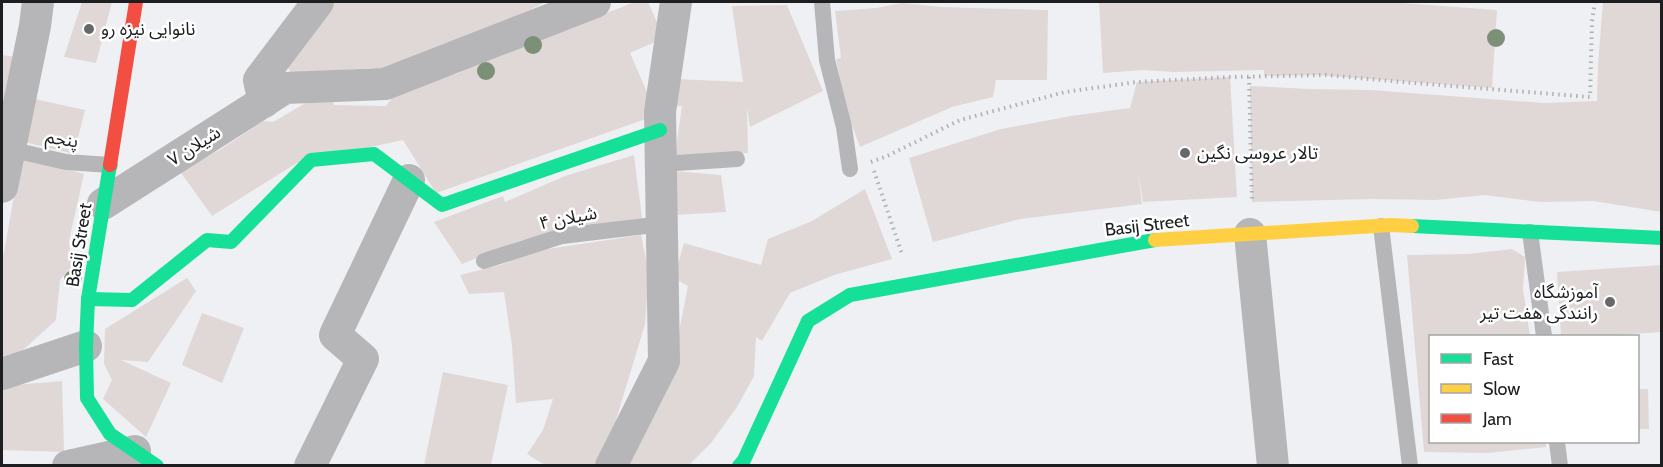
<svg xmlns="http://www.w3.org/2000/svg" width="1663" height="467" font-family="Cabin,'Noto Sans Arabic',sans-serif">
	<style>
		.building { fill: #e0d8d7 }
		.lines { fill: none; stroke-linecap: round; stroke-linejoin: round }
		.path { stroke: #afafb1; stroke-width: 4; stroke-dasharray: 1.5 4.5; stroke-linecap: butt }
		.lane { stroke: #b6b5b7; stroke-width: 16 }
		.street { stroke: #b6b5b7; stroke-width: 32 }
		.fast { stroke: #16e098; stroke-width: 14 }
		.slow { stroke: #ffcf43; stroke-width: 14 }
		.jam { stroke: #f24e42; stroke-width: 14 }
		.tree { fill: #7c9078 }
		.poi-dot { fill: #66686a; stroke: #fff; stroke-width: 2 }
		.labels { text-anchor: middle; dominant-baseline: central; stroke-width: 5; stroke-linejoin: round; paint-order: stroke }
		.poi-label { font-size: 18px; fill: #1c1e20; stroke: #fff; text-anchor: start }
		.street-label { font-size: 18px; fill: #1c1e20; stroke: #fff }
	</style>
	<rect width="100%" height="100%" fill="#eff0f4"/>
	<g class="building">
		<path d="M82,2H112L96,63L64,57Z"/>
		<path d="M335,2H546L493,28L383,77L373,68L291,73L284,61L327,14Z"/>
		<path d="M635,2H648L664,38L630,53L657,115L436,193L403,140L297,163L212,216L179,170L220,150L263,121L273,122L311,100L332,99L334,105L386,106L400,88L444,67L456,74L502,53Z"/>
		<path d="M1099,2H1388L1497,10L1492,88L1317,75L1264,76V70L1174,72L1143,70L1103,73Z"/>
		<path d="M1603,2H1662V212L1593,201L1541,202L1485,195L1436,200L1372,199L1252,202L1250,86L1310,89L1371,90L1544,103L1597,101L1598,64Z"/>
		<path d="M902,3L941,7L1048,10L1047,80H996L993,97L952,107L860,147L846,109L836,59L841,58L835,11L876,8Z"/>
		<path d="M787,5L823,91L750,127L747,107L748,153L675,155L682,106H677L676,79L743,82L732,6Z"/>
		<path d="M2,55L16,57L2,141Z"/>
		<path d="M1230,77L1237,197L1143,202L1138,171L1142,204L1020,219L933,242L909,158L1001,129L1071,116L1130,108L1137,82Z"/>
		<path d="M35,99L85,110L74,154L24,142Z"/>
		<path d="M634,155L642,218L576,228L519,241L462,264L434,222L503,196L505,202L565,176Z"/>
		<path d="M21,157L84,174L69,241L72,266L60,280L56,320L12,360L2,356V263Z"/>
		<path d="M673,171L721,175L726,212L674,215Z"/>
		<path d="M865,189L892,259L834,275L790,293L762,341L756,337L754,376L737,407L711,443L689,465H622L676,367L680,326L688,286L674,278L684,243L761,265L768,239L812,221Z"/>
		<path d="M641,235L649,274L645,324L607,450L600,465H545L527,454L543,430L553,399L516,403L512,346L504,292L469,294L460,275L500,265L541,250Z"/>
		<path d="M1512,249L1525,257L1523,289L1530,336H1430V442H1546V447L1488,453L1424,452L1407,255L1468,254Z"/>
		<path d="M1662,265V332L1601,336H1561L1557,272Z"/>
		<path d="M187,278L196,291L148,362L121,360L171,383L146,437L103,399L112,380L104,364L105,329Z"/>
		<path d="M202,313L244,328L222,383L182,365Z"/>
		<path d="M443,372L508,385L491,465H424Z"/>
		<path d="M62,381L64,452L2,450V386Z"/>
		<path d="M1638,389H1648L1649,429H1638Z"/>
	</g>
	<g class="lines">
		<g class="path">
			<path d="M1249,77L1252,202"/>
			<path d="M871,162L885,157L960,120L1065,92L1137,82L1230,77L1326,75L1402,82L1590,97L1592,21L1595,2"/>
			<path d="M874,171L902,254"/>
		</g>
		<g class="lane">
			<path d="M822,2L827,60L844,127L850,169"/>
			<path d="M9,149L66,162L110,165"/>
			<path d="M661,164L737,159"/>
			<path d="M1381,226L1410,466"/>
			<path d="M1530,232L1544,336"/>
			<path d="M484,261L562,236L662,224"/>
			<path d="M1557,442L1560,466"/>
		</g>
		<g class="street">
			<path d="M264,102L259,80L318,2"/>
			<path d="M2,187L35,26L38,2"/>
			<path d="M103,204L285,88L385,84L595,2"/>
			<path d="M1250,234L1273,466"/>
			<path d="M2,374L86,346"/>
			<path d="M68,466L135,451"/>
			<path d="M310,466L363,359L335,335L409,180"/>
			<path d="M611,466L664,361L660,112L676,2"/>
		</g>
		<g class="fast">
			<path d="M110,165L88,299L86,346L87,398L110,434L157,466"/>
			<path d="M1412,226L1662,238"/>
			<path d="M88,299L132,300L207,240L231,242L311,160L374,154L442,205L660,130"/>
			<path d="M739,466L744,460L808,321L850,295L1155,240"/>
		</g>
		<path class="slow" d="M1155,240L1391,225L1412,226"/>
		<path class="jam" d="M110,165L136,2"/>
	</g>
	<g class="tree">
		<circle cx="1496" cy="38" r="9"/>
		<circle cx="533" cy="45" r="9"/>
		<circle cx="486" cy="71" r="9"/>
		<circle cx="73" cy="279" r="9"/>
	</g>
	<g class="poi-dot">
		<circle cx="89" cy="29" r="6"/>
		<circle cx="1185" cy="153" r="6"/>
		<circle cx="1610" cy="302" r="6"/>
	</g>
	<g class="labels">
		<g class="poi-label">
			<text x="101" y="29">نانوایی نیزه رو</text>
			<text x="1197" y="153">تالار عروسی نگین</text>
			<text x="1598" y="292" text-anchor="end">آموزشگاه<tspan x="1598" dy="21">رانندگی هفت تیر</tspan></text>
		</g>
		<g class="street-label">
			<text transform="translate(62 139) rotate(9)">پنجم</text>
			<text transform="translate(194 146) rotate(-32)">شیلان ۷</text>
			<text transform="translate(568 218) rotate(-11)">شیلان ۴</text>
			<text transform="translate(1147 225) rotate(-7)">Basij Street</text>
			<text transform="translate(79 245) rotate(-81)">Basij Street</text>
		</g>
	</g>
	<rect width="1663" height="467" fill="none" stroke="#1c1e20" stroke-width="6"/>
	<rect x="1429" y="335" width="210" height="108" fill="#ffffff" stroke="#a4a5a6" stroke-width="1.5"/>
	<rect x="1441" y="354" width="30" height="9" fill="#16e098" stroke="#a4a5a6" stroke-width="1.5"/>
	<text x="1483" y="365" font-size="18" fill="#1c1e20">Fast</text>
	<rect x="1441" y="384" width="30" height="9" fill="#ffcf43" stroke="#a4a5a6" stroke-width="1.5"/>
	<text x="1483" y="395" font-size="18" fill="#1c1e20">Slow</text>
	<rect x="1441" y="414" width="30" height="9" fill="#f24e42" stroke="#a4a5a6" stroke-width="1.5"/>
	<text x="1483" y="425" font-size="18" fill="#1c1e20">Jam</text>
</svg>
